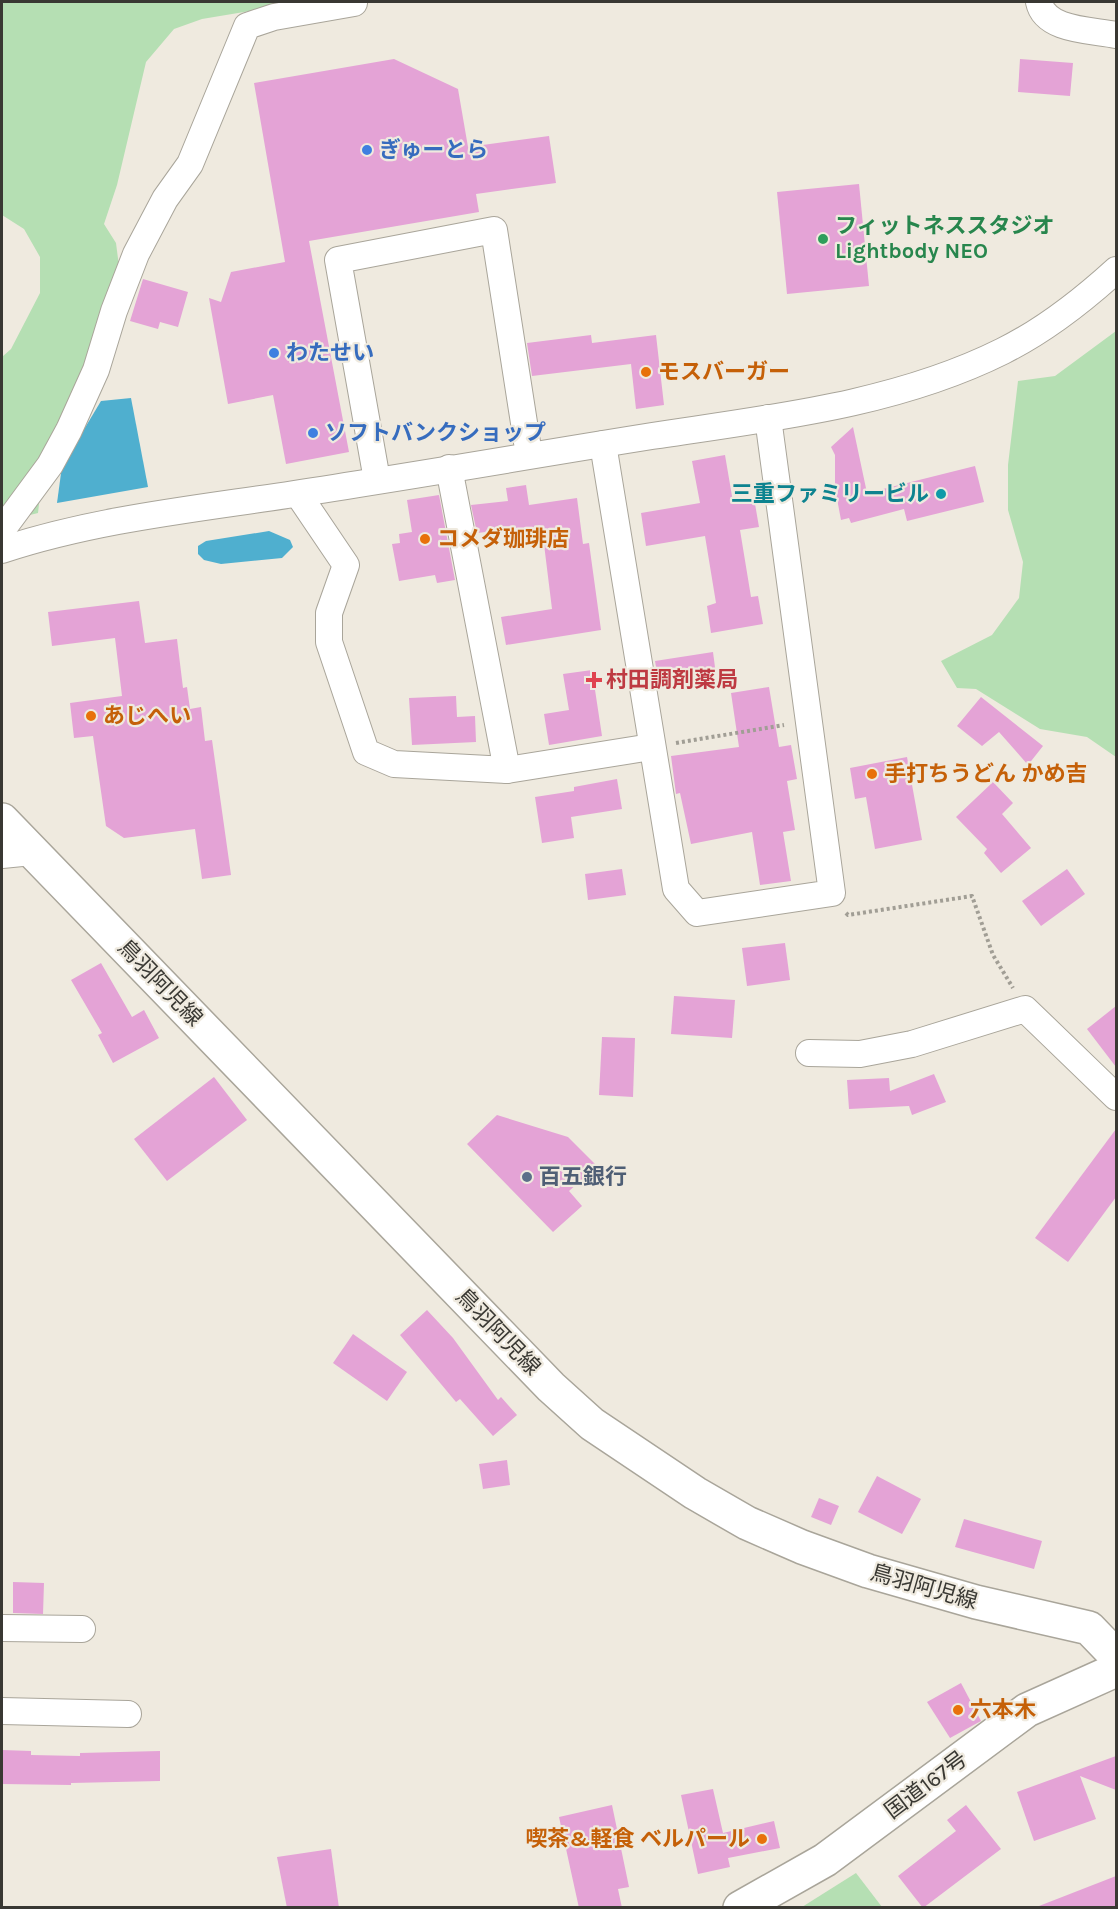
<svg xmlns="http://www.w3.org/2000/svg" width="1118" height="1909" font-family="Karla,'Noto Sans JP',sans-serif">
	<style>
		.green { fill: #b5dfb3 }
		.water { fill: #4fafcf }
		.building { fill: #e4a3d6 }
		.lines { fill: none; stroke-linecap: round; stroke-linejoin: round }
		.minor-casing { stroke: #a9a59a; stroke-width: 28 }
		.major-casing { stroke: #a9a59a; stroke-width: 36 }
		.highway-casing { stroke: #a9a59a; stroke-width: 36 }
		.path { stroke: #a19e95; stroke-width: 4; stroke-dasharray: 3 3; stroke-linecap: butt }
		.minor { stroke: #fff; stroke-width: 26 }
		.major { stroke: #fff; stroke-width: 33 }
		.highway { stroke: #fff; stroke-width: 33 }
		.shop-dot { fill: #3f7fe0; stroke: #efeadf; stroke-width: 2 }
		.leisure-dot { fill: #2e9e5b; stroke: #efeadf; stroke-width: 2 }
		.food-dot { fill: #e8710a; stroke: #efeadf; stroke-width: 2 }
		.culture-dot { fill: #0f9aa8; stroke: #efeadf; stroke-width: 2 }
		.health-dot { fill: #e0444e; stroke: #efeadf; stroke-width: 2 }
		.service-dot { fill: #5c6f8a; stroke: #efeadf; stroke-width: 2 }
		.labels { text-anchor: middle; dominant-baseline: central; stroke-width: 4.5; stroke-linejoin: round; paint-order: stroke }
		.shop-label { font-size: 22px; font-weight: bold; fill: #366cbe; stroke: #efeadf; text-anchor: start }
		.leisure-label { font-size: 22px; font-weight: bold; fill: #27864d; stroke: #efeadf; text-anchor: start }
		.food-label { font-size: 22px; font-weight: bold; fill: #c56008; stroke: #efeadf; text-anchor: start }
		.culture-label { font-size: 22px; font-weight: bold; fill: #0d838f; stroke: #efeadf; text-anchor: end }
		.health-label { font-size: 22px; font-weight: bold; fill: #be3a42; stroke: #efeadf; text-anchor: start }
		.street-label { font-size: 22px; fill: #393833; stroke: #efeadf }
		.service-label { font-size: 22px; font-weight: bold; fill: #4e5e75; stroke: #efeadf; text-anchor: start }
	</style>
	<rect width="100%" height="100%" fill="#efeadf"/>
	<g class="green">
		<path d="M2,2H304L202,19L174,29L146,62L117,185L104,224L116,243L120,274L119,332L99,395L62,466L42,478L38,513L2,522V357L11,349L40,293V257L24,229L2,215Z"/>
		<path d="M1116,331V757L1087,737L1040,729L976,689L957,688L941,661L992,635L1019,598L1023,562L1008,510V465L1018,381L1055,376Z"/>
		<path d="M856,1873L882,1907H802Z"/>
	</g>
	<g class="water">
		<path d="M131,398L148,487L57,503L62,466L101,401Z"/>
		<path d="M269,531L290,540L293,547L282,558L221,564L204,560L198,554V546L206,541Z"/>
	</g>
	<g class="building">
		<path d="M394,59L458,89L468,147L549,136L556,183L476,194L479,212L309,241L349,452L286,464L273,395L228,404L209,298L221,302L231,272L285,262L254,83Z"/>
		<path d="M1020,59L1073,63L1070,96L1018,92Z"/>
		<path d="M859,184L869,286L787,294L777,192Z"/>
		<path d="M143,279L188,292L178,327L160,322L158,329L130,321Z"/>
		<path d="M591,335L592,343L656,335L664,405L636,409L631,364L532,376L527,343Z"/>
		<path d="M853,427L867,493L975,466L984,502L907,521L904,509L851,523L849,518L841,520L835,488V455L831,447Z"/>
		<path d="M725,455L733,502L754,498L759,527L740,530L751,597L758,596L763,624L711,633L707,606L716,603L705,536L646,546L641,513L700,503L692,461Z"/>
		<path d="M526,485L529,505L577,498L583,544L589,543L601,630L506,645L501,617L552,609L542,528H522L477,533L471,505L508,501L506,488Z"/>
		<path d="M439,495L455,580L437,583L435,575L399,581L392,544L400,543L399,534L412,532L407,500Z"/>
		<path d="M139,601L145,643L177,639L183,688L187,687L190,709L201,707L205,741L212,740L231,875L202,879L195,829L124,838L106,826L93,736L74,738L70,703L122,696L115,638L52,646L48,612Z"/>
		<path d="M713,652L716,675L659,684L655,661Z"/>
		<path d="M592,670L602,736L549,745L544,714L569,710L563,674Z"/>
		<path d="M769,687L779,747L791,745L797,779L787,781L795,830L783,832L791,881L760,885L752,832L691,844L680,793L676,794L671,756L739,747L731,693Z"/>
		<path d="M456,696L457,717L475,716L476,742L412,745L409,698Z"/>
		<path d="M981,697L1043,746L1028,765L999,732L982,746L957,726Z"/>
		<path d="M907,757L922,840L875,849L866,797L855,799L850,768Z"/>
		<path d="M617,779L622,809L571,817L574,838L542,843L535,797L574,791V787Z"/>
		<path d="M993,782L1013,803L1002,814L1031,848L1001,873L984,853L987,849L956,817Z"/>
		<path d="M622,869L626,895L588,900L585,874Z"/>
		<path d="M1067,869L1085,894L1041,926L1022,901Z"/>
		<path d="M785,943L790,980L747,986L742,948Z"/>
		<path d="M101,963L132,1017L144,1010L159,1038L113,1063L98,1035L102,1033L71,980Z"/>
		<path d="M674,996L735,1000L732,1038L671,1034Z"/>
		<path d="M1116,1006V1067L1087,1029Z"/>
		<path d="M602,1037L635,1038L633,1097L599,1095Z"/>
		<path d="M934,1074L946,1102L912,1115L909,1106L849,1109L847,1080L889,1078L890,1091Z"/>
		<path d="M214,1077L247,1120L167,1181L134,1139Z"/>
		<path d="M497,1115L568,1137L597,1166L569,1191L582,1206L553,1232L467,1144Z"/>
		<path d="M1116,1129V1197L1068,1262L1035,1238Z"/>
		<path d="M427,1310L453,1338L498,1400L501,1397L517,1415L493,1436L460,1399L456,1402L400,1335Z"/>
		<path d="M353,1334L407,1372L387,1401L333,1363Z"/>
		<path d="M507,1460L510,1485L483,1489L479,1464Z"/>
		<path d="M877,1476L921,1499L902,1534L858,1512Z"/>
		<path d="M819,1498L839,1506L831,1525L811,1517Z"/>
		<path d="M964,1519L1042,1541L1034,1569L955,1547Z"/>
		<path d="M13,1582L44,1583L43,1614L13,1613Z"/>
		<path d="M961,1683L981,1721L950,1738L927,1702Z"/>
		<path d="M2,1750L31,1751V1755L80,1756V1753L160,1751V1781L71,1783V1785L2,1784Z"/>
		<path d="M1116,1756V1790L1080,1776L1096,1819L1034,1841L1017,1792Z"/>
		<path d="M713,1789L723,1833L774,1821L780,1848L728,1858L730,1867L698,1874L681,1795Z"/>
		<path d="M612,1805L629,1887L618,1889L622,1908H579L559,1817Z"/>
		<path d="M966,1805L1001,1849L923,1908L898,1876L956,1831L947,1820Z"/>
		<path d="M331,1849L339,1908H287L277,1857Z"/>
		<path d="M1116,1876V1908H1040L1039,1906Z"/>
	</g>
	<g class="lines">
		<defs>
			<g id="minor">
				<path d="M1039,2C1045,31 1092,30 1116,35"/>
				<path d="M603,444L676,889L697,913L832,893L768,418"/>
				<path d="M449,468L507,770"/>
				<path d="M377,480L338,260L494,230L529,455"/>
				<path d="M298,494L346,565L329,613V642L366,752L394,764L507,770L651,747"/>
				<path d="M2,530L50,465L69,430L96,370L114,311L136,254L165,199L190,164L247,26L274,17L354,3"/>
				<path d="M2,550C96,519 196,509 294,494C413,476 533,455 652,436C770,418 895,405 1003,351C1045,330 1082,301 1116,270"/>
				<path d="M2,855L32,852"/>
				<path d="M809,1053L860,1054L912,1044L1025,1009L1116,1097"/>
				<path d="M2,1628L82,1629"/>
				<path d="M2,1711L128,1714"/>
			</g>
			<path id="major" d="M2,820L551,1387L592,1424L695,1493L747,1523L802,1547L868,1571L976,1602L1089,1628L1116,1656"/>
			<path id="highway" d="M740,1908L825,1860L1027,1710L1116,1670"/>
		</defs>
		<use href="#minor" class="minor-casing"/>
		<use href="#major" class="major-casing"/>
		<use href="#highway" class="highway-casing"/>
		<g class="path">
			<path d="M676,743L784,725"/>
			<path d="M846,913L848,915L972,896L993,955L1013,988"/>
		</g>
		<use href="#minor" class="minor"/>
		<use href="#major" class="major"/>
		<use href="#highway" class="highway"/>
	</g>
	<g class="shop-dot">
		<circle cx="367" cy="150" r="6"/>
		<circle cx="274" cy="353" r="6"/>
		<circle cx="313" cy="433" r="6"/>
	</g>
	<circle class="leisure-dot" cx="823" cy="239" r="6"/>
	<g class="food-dot">
		<circle cx="646" cy="372" r="6"/>
		<circle cx="425" cy="539" r="6"/>
		<circle cx="91" cy="716" r="6"/>
		<circle cx="872" cy="774" r="6"/>
		<circle cx="958" cy="1710" r="6"/>
		<circle cx="762" cy="1839" r="6"/>
	</g>
	<circle class="culture-dot" cx="941" cy="494" r="6"/>
	<path class="health-dot" d="M591 671h6v6h6v6h-6v6h-6v-6h-6v-6h6z"/>
	<circle class="service-dot" cx="527" cy="1177" r="6"/>
	<g class="labels">
		<g class="shop-label">
			<text x="379" y="150">ぎゅーとら</text>
			<text x="286" y="353">わたせい</text>
			<text x="325" y="433">ソフトバンクショップ</text>
		</g>
		<g class="leisure-label">
			<text x="835" y="226">フィットネススタジオ<tspan x="835" dy="25">Lightbody NEO</tspan></text>
		</g>
		<g class="food-label">
			<text x="658" y="372">モスバーガー</text>
			<text x="437" y="539">コメダ珈琲店</text>
			<text x="103" y="716">あじへい</text>
			<text x="884" y="774">手打ちうどん かめ吉</text>
			<text x="970" y="1710">六本木</text>
			<text x="750" y="1839" text-anchor="end">喫茶&amp;軽食 ベルパール</text>
		</g>
		<g class="culture-label">
			<text x="929" y="494">三重ファミリービル</text>
		</g>
		<g class="health-label">
			<text x="606" y="680">村田調剤薬局</text>
		</g>
		<g class="street-label">
			<text transform="translate(160 983) rotate(46)">鳥羽阿児線</text>
			<text transform="translate(498 1332) rotate(46)">鳥羽阿児線</text>
			<text transform="translate(924 1587) rotate(16)">鳥羽阿児線</text>
			<text transform="translate(926 1785) rotate(-37)">国道167号</text>
		</g>
		<g class="service-label">
			<text x="539" y="1177">百五銀行</text>
		</g>
	</g>
	<rect width="1118" height="1909" fill="none" stroke="#393833" stroke-width="6"/>
</svg>
